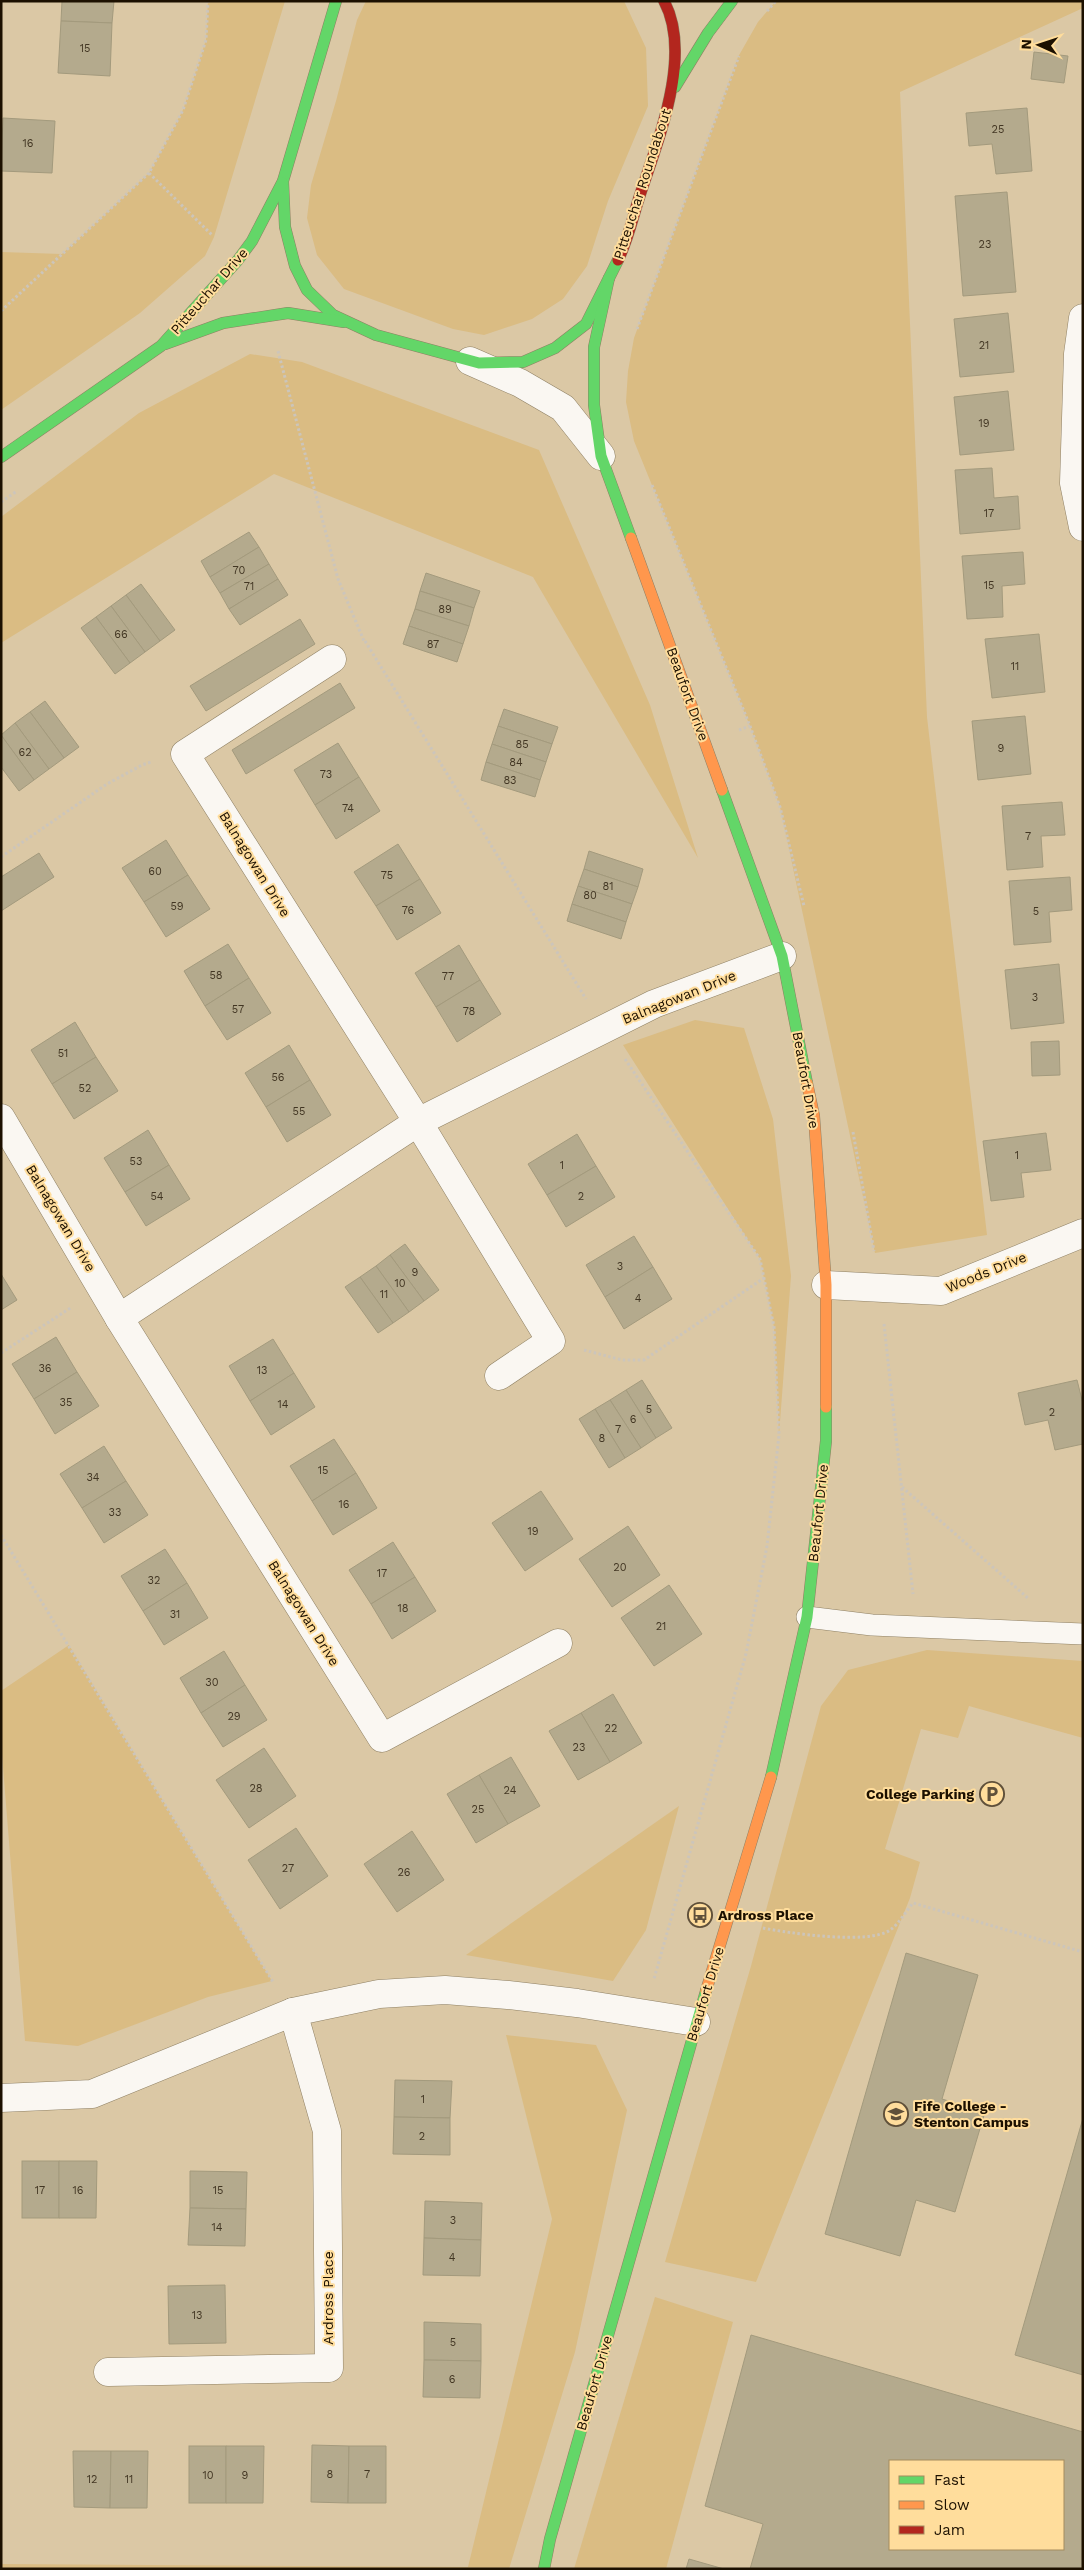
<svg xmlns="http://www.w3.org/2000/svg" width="1084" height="2570" font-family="'Work Sans',sans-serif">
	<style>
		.green { fill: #dabc83 }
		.building { fill: #b4aa8d; stroke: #a39a7d; fill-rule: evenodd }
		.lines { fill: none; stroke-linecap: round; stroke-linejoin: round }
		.lane-casing { stroke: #8f8064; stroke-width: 22 }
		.street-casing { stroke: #8f8064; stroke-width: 29 }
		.fast-casing { stroke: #8f8064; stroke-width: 12 }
		.slow-casing { stroke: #8f8064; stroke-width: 12 }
		.jam-casing { stroke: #8f8064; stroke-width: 12 }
		.path { stroke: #ccc5bb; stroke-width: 3; stroke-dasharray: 2.5 2.5; stroke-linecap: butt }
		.lane { stroke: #faf7f2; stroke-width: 21 }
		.street { stroke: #faf7f2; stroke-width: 28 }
		.fast { stroke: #63d668; stroke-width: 11 }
		.slow { stroke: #ff974d; stroke-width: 11 }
		.jam { stroke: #b3261e; stroke-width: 11 }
		.labels { text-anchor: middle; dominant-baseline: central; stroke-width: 4; stroke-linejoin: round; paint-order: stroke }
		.number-label { font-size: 11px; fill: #423623 }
		.street-label { font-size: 14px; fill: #1c1000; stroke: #ffdd9c }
		.poi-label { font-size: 14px; font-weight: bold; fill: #1c1000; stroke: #ffdd9c; text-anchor: start }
	</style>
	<rect width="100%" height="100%" fill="#dbc8a5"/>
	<g class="green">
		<path d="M208,1H285L214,237L205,256L140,313L1,410V252L62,254L149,173L183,110L206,40Z"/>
		<path d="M366,1H624L646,48L648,106L608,201L587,266L563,299L532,319L484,335L453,329L344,289L317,255L307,218L311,185L336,101L357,20Z"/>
		<path d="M776,1H1083V8L900,92L927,717L987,1235L875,1253L780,807L750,726L634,441L626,402L628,371L634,338L738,57L758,22Z"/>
		<path d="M250,354L302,362L539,450L650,705L698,858L533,577L274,474L1,643V517L139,413Z"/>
		<path d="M695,1020L744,1028L773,1119L791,1276L779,1435L774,1327L760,1259L623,1045Z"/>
		<path d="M69,1645L272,1981L208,1997L78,2046L25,2041L1,1742V1691Z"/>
		<path d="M927,1650L1083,1661V1738L969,1706L958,1738L921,1729L885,1849L920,1862L910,1898L756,2282L665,2262L751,1966L821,1706L848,1670Z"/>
		<path d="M679,1806L646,1930L613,1981L466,1955Z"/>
		<path d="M506,2035L596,2045L627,2110L575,2352L509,2569H1V2564L468,2567L552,2219Z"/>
		<path d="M655,2297L733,2322L666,2569H574Z"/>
	</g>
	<g class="building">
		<path d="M62,1H114L112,23L61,21Z"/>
		<path d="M61,21L112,23L110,76L58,73Z"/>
		<path d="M1034,52L1068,56L1064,83L1031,79Z"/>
		<path d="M1027,108L1032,171L996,174L992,144L969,146L966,113Z"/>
		<path d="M3,118L55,121L52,173L1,171Z"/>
		<path d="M1007,192L1016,292L963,296L955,196Z"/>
		<path d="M1008,313L1014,372L960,377L954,319Z"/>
		<path d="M1008,391L1014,450L960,455L954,397Z"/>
		<path d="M992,468L994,498L1018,496L1020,529L960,534L955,470Z"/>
		<path d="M249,532L259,547L210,577L201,561Z"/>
		<path d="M259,547L269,564L220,593L210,577Z"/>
		<path d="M1023,552L1025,584L1002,586L1003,617L967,619L962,556Z"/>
		<path d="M269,564L278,579L229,609L220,593Z"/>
		<path d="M426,573L480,591L474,608L420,591Z"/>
		<path d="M278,579L288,595L240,625L229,609Z"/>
		<path d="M141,584L175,630L160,641L126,595Z"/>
		<path d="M420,591L474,608L469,626L415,609Z"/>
		<path d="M126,595L160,641L145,652L111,606Z"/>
		<path d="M111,606L145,652L130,663L96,617Z"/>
		<path d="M415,609L469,626L463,644L409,626Z"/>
		<path d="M96,617L130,663L115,674L81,628Z"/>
		<path d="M300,619L315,644L206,711L190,686Z"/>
		<path d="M409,626L463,644L457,662L403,644Z"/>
		<path d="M1039,634L1045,692L992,698L985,639Z"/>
		<path d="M340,683L355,708L246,774L232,750Z"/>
		<path d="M45,701L79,747L64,758L30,712Z"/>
		<path d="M504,709L558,727L552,744L498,726Z"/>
		<path d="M30,712L64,758L49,769L15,723Z"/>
		<path d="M1025,716L1031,774L978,780L972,721Z"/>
		<path d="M15,723L49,769L34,780L1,735Z"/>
		<path d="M498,726L552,744L546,762L492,744Z"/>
		<path d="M1,735L34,780L19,791L1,767Z"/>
		<path d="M338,743L359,777L315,805L294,770Z"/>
		<path d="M492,744L546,762L540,780L486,762Z"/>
		<path d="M486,762L540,780L535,797L481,780Z"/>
		<path d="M359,777L380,811L336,839L315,805Z"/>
		<path d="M1062,802L1065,835L1041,836L1043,867L1007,870L1002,806Z"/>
		<path d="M166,840L188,875L144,902L122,868Z"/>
		<path d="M398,844L420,879L376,906L354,872Z"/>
		<path d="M589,851L643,869L638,887L584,869Z"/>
		<path d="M39,853L54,877L1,911V877Z"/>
		<path d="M584,869L638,887L632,904L578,886Z"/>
		<path d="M188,875L210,909L166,937L144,902Z"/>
		<path d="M1070,877L1072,910L1049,912L1051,942L1014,945L1009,881Z"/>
		<path d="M420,879L441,913L397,940L376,906Z"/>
		<path d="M578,886L632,904L626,922L572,904Z"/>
		<path d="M572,904L626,922L621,939L567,921Z"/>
		<path d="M228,944L249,978L205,1006L184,971Z"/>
		<path d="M459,945L480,980L436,1007L415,973Z"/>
		<path d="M1059,964L1064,1023L1011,1029L1005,970Z"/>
		<path d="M249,978L271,1013L227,1040L205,1006Z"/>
		<path d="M480,980L501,1014L457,1042L436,1007Z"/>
		<path d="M75,1022L96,1057L52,1084L31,1050Z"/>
		<path d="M1059,1041L1060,1075L1032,1076L1031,1042Z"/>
		<path d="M289,1045L310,1080L266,1107L245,1073Z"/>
		<path d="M96,1057L118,1091L74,1119L52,1084Z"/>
		<path d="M310,1080L331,1115L287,1142L266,1107Z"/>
		<path d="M148,1130L169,1165L125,1192L104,1158Z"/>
		<path d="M1046,1133L1051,1170L1021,1173L1024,1197L991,1201L983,1141Z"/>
		<path d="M577,1134L596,1166L547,1195L528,1164Z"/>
		<path d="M169,1165L190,1199L146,1226L125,1192Z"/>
		<path d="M596,1166L615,1197L566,1227L547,1195Z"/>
		<path d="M634,1236L653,1267L605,1297L586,1265Z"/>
		<path d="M405,1244L439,1290L424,1301L390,1255Z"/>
		<path d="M390,1255L424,1301L409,1312L376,1266Z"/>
		<path d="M376,1266L409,1312L393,1323L360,1277Z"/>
		<path d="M653,1267L672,1299L624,1329L605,1297Z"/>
		<path d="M1,1274L17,1300L1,1310Z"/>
		<path d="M360,1277L393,1323L378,1333L345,1287Z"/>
		<path d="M56,1337L77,1372L34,1399L12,1364Z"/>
		<path d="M273,1339L294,1373L250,1401L229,1366Z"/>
		<path d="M77,1372L99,1406L55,1434L34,1399Z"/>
		<path d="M294,1373L315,1407L271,1435L250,1401Z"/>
		<path d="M642,1380L672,1428L656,1438L626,1390Z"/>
		<path d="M1077,1380L1083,1404V1444L1055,1450L1048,1420L1025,1425L1018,1393Z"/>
		<path d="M626,1390L656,1438L641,1448L610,1400Z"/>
		<path d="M610,1400L641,1448L625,1458L595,1409Z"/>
		<path d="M595,1409L625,1458L609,1468L579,1419Z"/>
		<path d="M334,1439L356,1473L312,1501L290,1466Z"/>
		<path d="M104,1446L126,1481L82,1508L60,1474Z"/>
		<path d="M356,1473L377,1508L333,1535L312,1501Z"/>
		<path d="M126,1481L148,1515L104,1543L82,1508Z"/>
		<path d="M541,1491L573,1539L525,1571L492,1523Z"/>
		<path d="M628,1526L660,1575L612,1607L579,1559Z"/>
		<path d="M393,1542L415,1577L371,1604L349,1570Z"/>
		<path d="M165,1549L187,1583L143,1611L121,1576Z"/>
		<path d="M415,1577L436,1611L392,1639L371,1604Z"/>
		<path d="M187,1583L208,1618L164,1645L143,1611Z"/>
		<path d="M669,1585L702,1634L654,1666L621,1618Z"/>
		<path d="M224,1651L245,1685L201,1713L180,1678Z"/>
		<path d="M245,1685L267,1720L223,1747L201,1713Z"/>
		<path d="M613,1694L642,1743L610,1762L581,1713Z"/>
		<path d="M581,1713L610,1762L578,1780L549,1731Z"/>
		<path d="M264,1748L296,1796L249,1828L216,1780Z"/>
		<path d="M511,1757L540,1806L508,1824L479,1775Z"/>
		<path d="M479,1775L508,1824L476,1843L447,1794Z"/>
		<path d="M296,1828L328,1876L280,1909L248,1860Z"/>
		<path d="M412,1831L444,1880L397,1912L364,1864Z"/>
		<path d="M906,1953L978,1975L942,2099L985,2112L955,2212L916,2200L900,2256L825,2234Z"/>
		<path d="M395,2080L452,2081L450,2118L394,2117Z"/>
		<path d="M394,2117L450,2118V2155L393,2154Z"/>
		<path d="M1083,2118V2375L1015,2355Z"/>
		<rect x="22" y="2161" width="37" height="57"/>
		<path d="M59,2161H97L96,2218H59Z"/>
		<path d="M190,2171L247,2172L246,2209L190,2208Z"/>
		<path d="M425,2201L482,2203L481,2240L424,2238Z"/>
		<path d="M190,2208L246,2209L245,2246L188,2245Z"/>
		<path d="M424,2238L481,2240L480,2276L423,2275Z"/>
		<path d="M225,2285L226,2343L169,2344L168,2286Z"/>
		<path d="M424,2322L481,2324V2361L424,2360Z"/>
		<path d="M751,2335L1083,2432V2569H750L763,2524L705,2506ZM890,2461H1063V2549H890Z"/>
		<path d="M424,2360L481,2361L480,2398L423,2397Z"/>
		<path d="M312,2445L349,2446L348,2503L311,2502Z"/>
		<rect x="189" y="2446" width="37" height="57"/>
		<path d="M226,2446H264L263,2503H226Z"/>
		<path d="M349,2446H386V2503H348Z"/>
		<path d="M73,2451H111L110,2508L74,2507Z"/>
		<path d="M111,2451H148L147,2508H110Z"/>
		<path d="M689,2559L724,2569H686Z"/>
	</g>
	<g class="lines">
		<defs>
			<path id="lane" d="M807,1617L872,1625L1083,1634"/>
			<g id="street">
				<path d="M1083,318L1078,354L1074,483L1083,527"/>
				<path d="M470,361L520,383L563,408L601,456"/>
				<path d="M332,659L185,754L418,1122L551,1341L499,1376"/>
				<path d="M1,1118L119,1318L382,1738L558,1643"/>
				<path d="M826,1285L941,1291L1083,1233"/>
				<path d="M119,1318L418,1122L654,1004L782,956"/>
				<path d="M1,2098L92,2094L293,2012L379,1994L445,1990L508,1995L577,2003L696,2022"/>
				<path d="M108,2372L329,2368L327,2131L293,2012"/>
			</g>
			<g id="fast">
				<path d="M336,1L283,181L285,227L295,266L307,290L333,315L376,335L479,363L523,362L555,348L586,324L618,260"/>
				<path d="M675,87L708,33L732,1"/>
				<path d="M609,278L594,347V405L601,456L631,538"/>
				<path d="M165,344L223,323L288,313L344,322"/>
				<path d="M1,457L161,346L238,260L252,241L282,183"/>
				<path d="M722,790L782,956L807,1083"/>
				<path d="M771,1777L807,1617L826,1441V1407"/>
				<path d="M544,2569L550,2539L706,1991"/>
			</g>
			<g id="slow">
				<path d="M631,538L722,790"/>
				<path d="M807,1083L814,1116L826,1285V1407"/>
				<path d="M706,1991L771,1777"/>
			</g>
			<path id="jam" d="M618,260C628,240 633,216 640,195C658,140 693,55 664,1"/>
		</defs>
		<use href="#lane" class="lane-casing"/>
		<use href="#street" class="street-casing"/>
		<use href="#fast" class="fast-casing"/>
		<use href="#slow" class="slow-casing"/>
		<use href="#jam" class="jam-casing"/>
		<g class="path">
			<path d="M767,11L776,1"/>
			<path d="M149,173L212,235"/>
			<path d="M1,311L149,173L183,110L206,40L208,1"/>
			<path d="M637,329L739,56"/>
			<path d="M278,351L338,579L364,641"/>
			<path d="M652,485L750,726L780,807L804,906"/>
			<path d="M1,502L17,491"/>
			<path d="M365,641L586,999"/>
			<path d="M739,730L750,726"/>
			<path d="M1,857L107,784L142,765L151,762"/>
			<path d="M625,1059L760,1259L774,1327L779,1435L767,1546L746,1654L654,1979"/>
			<path d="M853,1132L874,1251"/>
			<path d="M884,1324L913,1594"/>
			<path d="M584,1350L622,1360H644L764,1278"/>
			<path d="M1,1353L72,1307"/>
			<path d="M902,1487L1029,1599"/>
			<path d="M1,1535L273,1982"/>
			<path d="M763,1928C788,1933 869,1945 890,1930C899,1924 906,1911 913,1903L1083,1952"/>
		</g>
		<use href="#lane" class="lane"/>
		<use href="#street" class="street"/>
		<use href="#fast" class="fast"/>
		<use href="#slow" class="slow"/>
		<use href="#jam" class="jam"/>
	</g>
	<defs>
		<symbol id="parking-ring" viewBox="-11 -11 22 22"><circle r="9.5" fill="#ffdd9c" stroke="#5f503a" stroke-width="1.5"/><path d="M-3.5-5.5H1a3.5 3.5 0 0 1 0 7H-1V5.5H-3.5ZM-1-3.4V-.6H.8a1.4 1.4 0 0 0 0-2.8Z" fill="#5f503a"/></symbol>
		<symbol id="bus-ring" viewBox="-11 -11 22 22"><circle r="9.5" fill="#ffdd9c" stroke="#5f503a" stroke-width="1.5"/><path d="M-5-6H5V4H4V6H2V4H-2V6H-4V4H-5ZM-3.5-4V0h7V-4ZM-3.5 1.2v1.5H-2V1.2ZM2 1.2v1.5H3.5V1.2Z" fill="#5f503a"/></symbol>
		<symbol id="university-ring" viewBox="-11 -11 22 22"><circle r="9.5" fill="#ffdd9c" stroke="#5f503a" stroke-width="1.5"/><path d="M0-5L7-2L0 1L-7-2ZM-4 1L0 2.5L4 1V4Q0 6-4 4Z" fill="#5f503a"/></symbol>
	</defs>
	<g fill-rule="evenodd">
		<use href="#parking-ring" x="978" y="1780" width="28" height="28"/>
		<use href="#bus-ring" x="686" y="1901" width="28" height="28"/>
		<use href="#university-ring" x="882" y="2100" width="28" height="28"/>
	</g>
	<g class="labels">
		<g class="number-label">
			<text x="85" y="48">15</text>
			<text x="998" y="129">25</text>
			<text x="28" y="143">16</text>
			<text x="985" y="244">23</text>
			<text x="984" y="345">21</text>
			<text x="984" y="423">19</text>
			<text x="989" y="513">17</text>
			<text x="239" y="570">70</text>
			<text x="989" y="585">15</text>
			<text x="249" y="586">71</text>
			<text x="445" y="609">89</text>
			<text x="121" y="634">66</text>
			<text x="433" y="644">87</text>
			<text x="1015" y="666">11</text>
			<text x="522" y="744">85</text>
			<text x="1001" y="748">9</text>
			<text x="25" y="752">62</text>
			<text x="516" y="762">84</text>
			<text x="326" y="774">73</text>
			<text x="510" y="780">83</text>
			<text x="348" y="808">74</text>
			<text x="1028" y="836">7</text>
			<text x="155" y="871">60</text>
			<text x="387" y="875">75</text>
			<text x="608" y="886">81</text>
			<text x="590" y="895">80</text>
			<text x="177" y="906">59</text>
			<text x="408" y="910">76</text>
			<text x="1036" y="911">5</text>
			<text x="216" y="975">58</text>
			<text x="448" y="976">77</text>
			<text x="1035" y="997">3</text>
			<text x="238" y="1009">57</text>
			<text x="469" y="1011">78</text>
			<text x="63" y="1053">51</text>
			<text x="278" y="1077">56</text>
			<text x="85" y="1088">52</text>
			<text x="299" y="1111">55</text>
			<text x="1017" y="1155">1</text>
			<text x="136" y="1161">53</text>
			<text x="562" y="1165">1</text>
			<text x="157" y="1196">54</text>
			<text x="581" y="1196">2</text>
			<text x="620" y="1266">3</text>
			<text x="415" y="1272">9</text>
			<text x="400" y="1283">10</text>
			<text x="384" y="1294">11</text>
			<text x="638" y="1298">4</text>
			<text x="45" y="1368">36</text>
			<text x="262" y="1370">13</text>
			<text x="66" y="1402">35</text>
			<text x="283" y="1404">14</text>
			<text x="649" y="1409">5</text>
			<text x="1052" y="1412">2</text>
			<text x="633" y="1419">6</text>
			<text x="618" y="1429">7</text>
			<text x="602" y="1438">8</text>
			<text x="323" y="1470">15</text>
			<text x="93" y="1477">34</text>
			<text x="344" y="1504">16</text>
			<text x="115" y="1512">33</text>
			<text x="533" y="1531">19</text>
			<text x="620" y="1567">20</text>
			<text x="382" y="1573">17</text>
			<text x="154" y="1580">32</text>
			<text x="403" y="1608">18</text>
			<text x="175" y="1614">31</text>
			<text x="661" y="1626">21</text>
			<text x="212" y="1682">30</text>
			<text x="234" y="1716">29</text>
			<text x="611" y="1728">22</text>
			<text x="579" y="1747">23</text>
			<text x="256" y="1788">28</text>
			<text x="510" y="1790">24</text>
			<text x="478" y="1809">25</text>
			<text x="288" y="1868">27</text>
			<text x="404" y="1872">26</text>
			<text x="423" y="2099">1</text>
			<text x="422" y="2136">2</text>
			<text x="40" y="2190">17</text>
			<text x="78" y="2190">16</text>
			<text x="218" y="2190">15</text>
			<text x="453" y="2220">3</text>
			<text x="217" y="2227">14</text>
			<text x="452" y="2257">4</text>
			<text x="197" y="2315">13</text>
			<text x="453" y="2342">5</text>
			<text x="452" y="2379">6</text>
			<text x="330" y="2474">8</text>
			<text x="367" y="2474">7</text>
			<text x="208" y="2475">10</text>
			<text x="245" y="2475">9</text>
			<text x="92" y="2479">12</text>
			<text x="129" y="2479">11</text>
		</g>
		<g class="street-label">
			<text transform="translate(642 184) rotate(-72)">Pitteuchar Roundabout</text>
			<text transform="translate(209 291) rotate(-49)">Pitteuchar Drive</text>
			<text transform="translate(688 694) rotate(70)">Beaufort Drive</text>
			<text transform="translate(255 864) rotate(58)">Balnagowan Drive</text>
			<text transform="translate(679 997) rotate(-22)">Balnagowan Drive</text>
			<text transform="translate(806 1080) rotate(80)">Beaufort Drive</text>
			<text transform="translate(61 1218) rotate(59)">Balnagowan Drive</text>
			<text transform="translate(986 1272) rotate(-22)">Woods Drive</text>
			<text transform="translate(818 1513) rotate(-84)">Beaufort Drive</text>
			<text transform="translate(304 1613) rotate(58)">Balnagowan Drive</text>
			<text transform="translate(705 1994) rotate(-73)">Beaufort Drive</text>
			<text transform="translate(328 2298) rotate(-90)">Ardross Place</text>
			<text transform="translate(594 2383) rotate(-74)">Beaufort Drive</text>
		</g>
		<g class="poi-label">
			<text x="974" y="1794" text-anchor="end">College Parking</text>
			<text x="718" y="1915">Ardross Place</text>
			<text x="914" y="2106">Fife College -<tspan x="914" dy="16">Stenton Campus</tspan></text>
		</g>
	</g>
	<rect width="1084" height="2570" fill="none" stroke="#1c1000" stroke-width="5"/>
	<rect x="889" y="2460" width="175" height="90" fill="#ffdd9c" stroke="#a48b5e"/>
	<rect x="899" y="2476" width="25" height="8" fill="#63d668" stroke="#a48b5e"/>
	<text x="934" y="2485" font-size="15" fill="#1c1000">Fast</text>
	<rect x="899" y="2501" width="25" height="8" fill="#ff974d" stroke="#a48b5e"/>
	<text x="934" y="2510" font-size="15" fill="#1c1000">Slow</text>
	<rect x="899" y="2526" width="25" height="8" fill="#b3261e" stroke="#a48b5e"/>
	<text x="934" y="2535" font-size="15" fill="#1c1000">Jam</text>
	<g transform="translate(1039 45) rotate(273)" stroke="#ffdd9c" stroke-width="4" paint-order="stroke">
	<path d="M0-4L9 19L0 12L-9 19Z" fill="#1c1000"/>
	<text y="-8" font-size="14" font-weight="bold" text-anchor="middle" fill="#1c1000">N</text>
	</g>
</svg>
